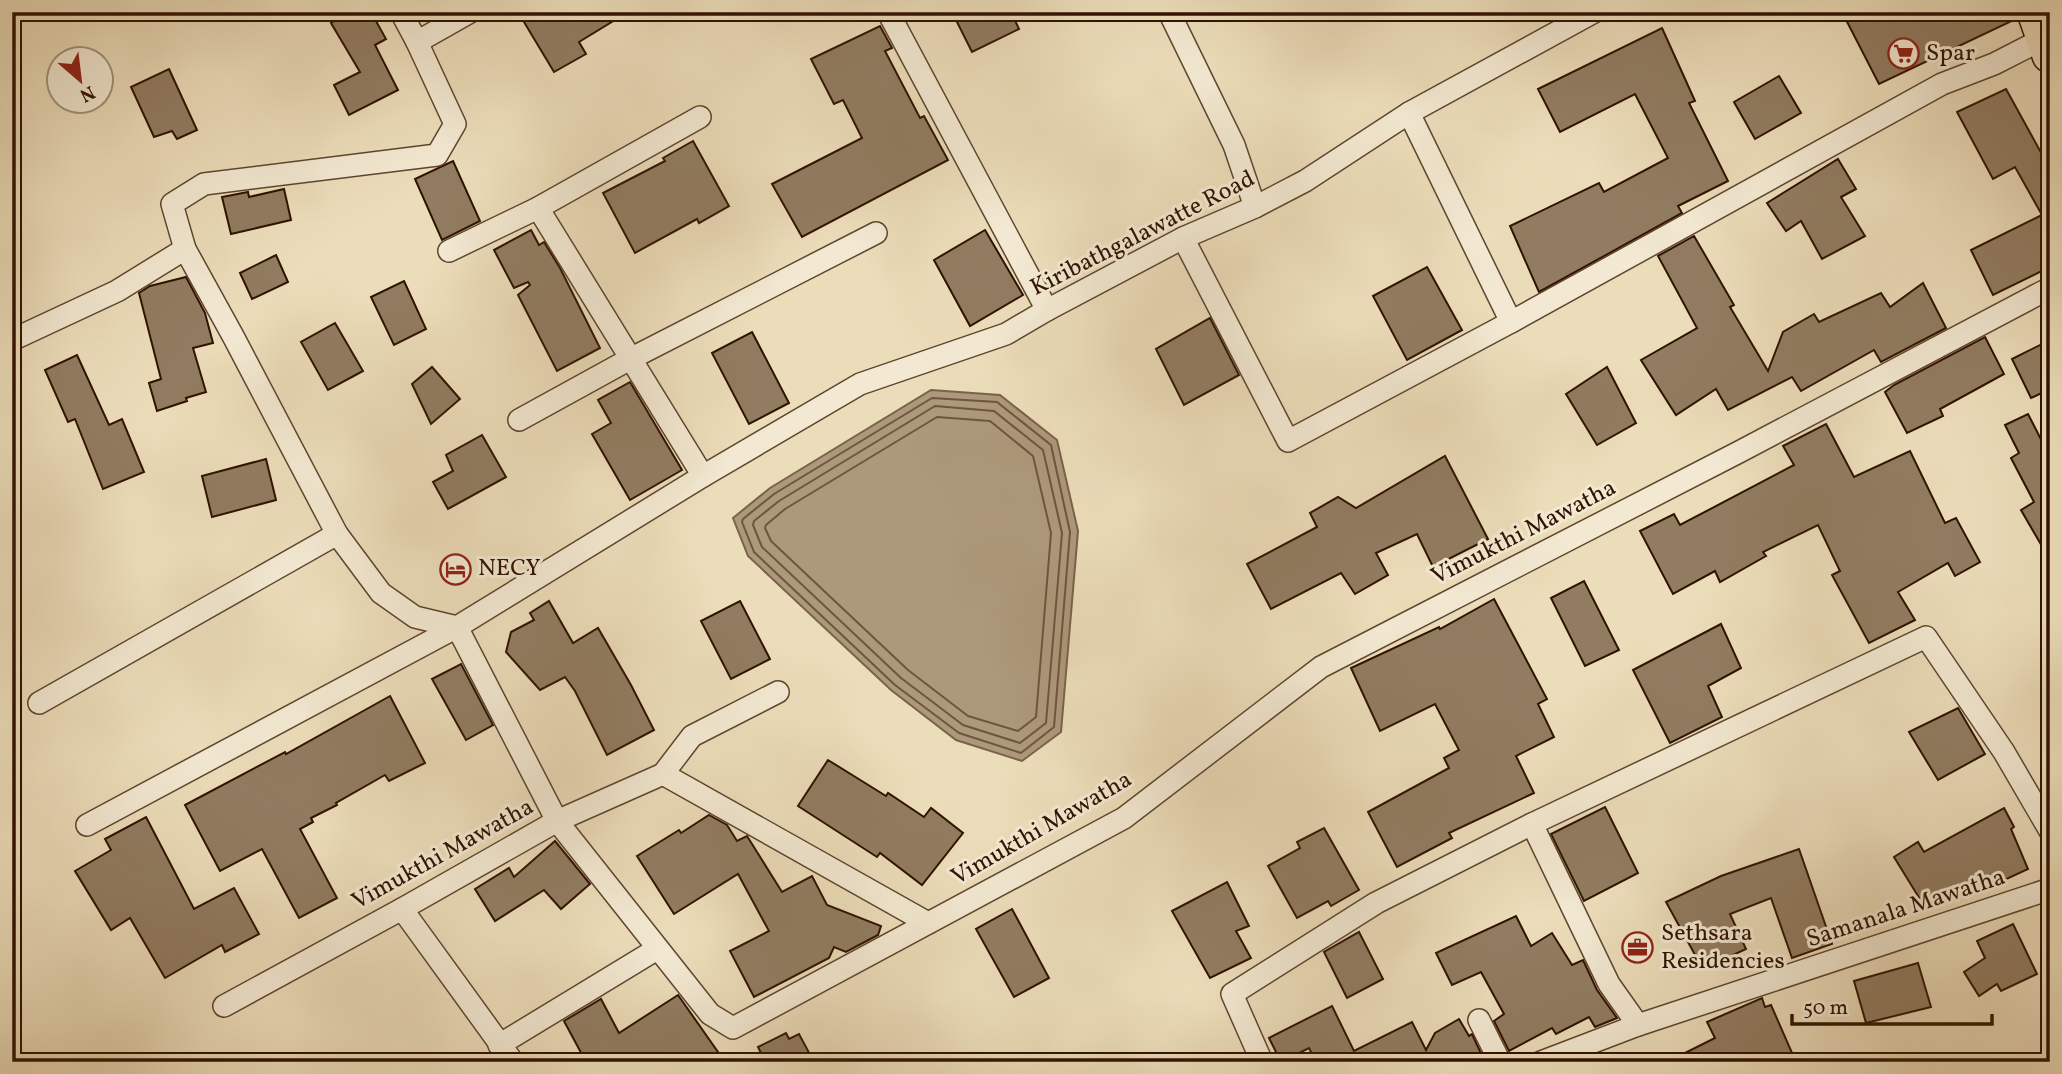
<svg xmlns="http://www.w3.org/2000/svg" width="2062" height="1074" font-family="Vollkorn,serif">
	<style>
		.water { fill: #ac987b; stroke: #7a624a; stroke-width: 2 }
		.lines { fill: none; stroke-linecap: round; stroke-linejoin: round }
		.shore { stroke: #6e553e; stroke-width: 2 }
		.building { fill: #917c61; stroke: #2f1200; stroke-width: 2 }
		.street-casing { stroke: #5e452e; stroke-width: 24 }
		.primary-casing { stroke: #2f1200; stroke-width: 38 }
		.street { stroke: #f3e9d2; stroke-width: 21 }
		.primary { stroke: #ecddba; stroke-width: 35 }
		.labels { text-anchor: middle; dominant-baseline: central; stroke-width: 6; stroke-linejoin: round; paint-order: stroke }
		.poi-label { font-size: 24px; fill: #2f1200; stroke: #f3e9d2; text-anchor: start }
		.street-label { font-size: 24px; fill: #2f1200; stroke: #f3e9d2 }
	</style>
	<rect width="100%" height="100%" fill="#ecddba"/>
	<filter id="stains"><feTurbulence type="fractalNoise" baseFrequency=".00286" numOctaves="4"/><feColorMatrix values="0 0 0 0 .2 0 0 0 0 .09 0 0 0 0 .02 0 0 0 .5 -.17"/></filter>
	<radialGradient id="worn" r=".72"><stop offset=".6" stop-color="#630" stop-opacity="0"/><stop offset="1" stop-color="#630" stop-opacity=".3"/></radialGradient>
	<path class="water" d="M931,390L1000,395L1057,440L1078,531L1061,732L1022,761L956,740L891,690L748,556L733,518L770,488Z"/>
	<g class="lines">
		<g class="shore">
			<path d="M932,398L997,402L1051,445L1070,532L1054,727L1021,753L959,733L895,685L754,552L742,522L743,519L774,494Z"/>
			<path d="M935,406L994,411L1043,450L1062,533L1046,723L1020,743L963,725L901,678L762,547L753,525L754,521L779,501Z"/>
			<path d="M937,417L990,421L1033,456L1051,533L1036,717L1018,731L968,716L908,670L771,541L765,528L766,525L785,509Z"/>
		</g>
	</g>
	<g class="building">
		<path d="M350,12H371L386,39L375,45L398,90L349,115L334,85L360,72L331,23Z"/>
		<path d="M518,12H628L579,42L586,54L554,72Z"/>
		<path d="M952,12H1011L1019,29L972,52Z"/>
		<path d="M1842,12H2015L2016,19L1879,84Z"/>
		<path d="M880,26L892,48L885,51L920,118L924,116L948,160L802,237L772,184L862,138L843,100L834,104L811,59Z"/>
		<path d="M1662,28L1695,101L1689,103L1728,181L1678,206L1682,213L1539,292L1510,226L1599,183L1604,192L1668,158L1635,94L1560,132L1538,89Z"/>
		<path d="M169,69L197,130L177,139L172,131L154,137L131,87Z"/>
		<path d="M1779,76L1801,113L1755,139L1734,102Z"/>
		<path d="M2006,89L2050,169V267L1993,295L1971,250L2042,215L2015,167L1993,179L1957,112Z"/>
		<path d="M693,141L729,206L699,223L697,219L635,253L603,193L665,161L663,158Z"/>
		<path d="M1838,159L1856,189L1841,197L1865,236L1822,259L1801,221L1786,231L1767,203Z"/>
		<path d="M453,161L480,221L442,240L415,179Z"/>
		<path d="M284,189L291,220L231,234L222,197L248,192L249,197Z"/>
		<path d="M531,230L539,245L544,242L560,268L600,348L557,371L518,295L530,285L528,282L514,288L494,250Z"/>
		<path d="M985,230L1023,295L970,326L934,260Z"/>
		<path d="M1694,236L1734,305L1730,307L1768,371L1783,332L1814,314L1819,322L1881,293L1890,307L1923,283L1946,328L1881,362L1874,350L1801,391L1792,377L1728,410L1716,389L1676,415L1641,360L1697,328L1658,256Z"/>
		<path d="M276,255L288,282L252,299L240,273Z"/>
		<path d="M1427,267L1462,330L1407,360L1373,296Z"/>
		<path d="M186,277L205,313L213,343L193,348L206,392L186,398L187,401L157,411L149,383L161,379L139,293L150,286Z"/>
		<path d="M404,281L426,329L394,345L371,297Z"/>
		<path d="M1210,318L1239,375L1184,405L1156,349Z"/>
		<path d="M335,323L363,371L328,390L301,342Z"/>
		<path d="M752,332L789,403L749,424L712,353Z"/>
		<path d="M1985,337L2004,374L1940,409L1943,416L1907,433L1885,392L1894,385Z"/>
		<path d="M2050,340V389L2031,398L2012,359Z"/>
		<path d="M77,355L109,425L122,419L144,472L103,489L75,419L68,422L45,370Z"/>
		<path d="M432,367L460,399L431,424L412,384Z"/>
		<path d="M1607,367L1636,423L1597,445L1566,394Z"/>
		<path d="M630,382L682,470L630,500L592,434L611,423L598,400Z"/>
		<path d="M2028,414L2050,457V560L2021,510L2034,502L2011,458L2019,453L2005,425Z"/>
		<path d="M1826,424L1854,477L1910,451L1945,523L1956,518L1980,562L1955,576L1948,563L1898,592L1915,620L1869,643L1832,575L1840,571L1818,525L1763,552L1766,556L1720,582L1715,571L1673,594L1640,531L1674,514L1680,525L1794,465L1783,446Z"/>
		<path d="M482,435L506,477L448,509L433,482L453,471L446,455Z"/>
		<path d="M1445,456L1488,539L1433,567L1417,534L1376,553L1388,575L1355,594L1341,573L1271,609L1247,564L1317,527L1310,513L1338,497L1356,508Z"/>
		<path d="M266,459L276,500L212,517L202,476Z"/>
		<path d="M1584,581L1619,650L1585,666L1551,598Z"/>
		<path d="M1494,599L1547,699L1538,704L1554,737L1516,756L1534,793L1449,833L1452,838L1397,867L1368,812L1449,768L1444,758L1459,750L1435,704L1380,731L1351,668L1439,627L1440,629Z"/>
		<path d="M549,601L573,643L598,628L631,685L654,730L607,755L575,691L565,677L540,690L506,652L511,632L534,620L530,613Z"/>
		<path d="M740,601L770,659L731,679L701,621Z"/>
		<path d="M1721,624L1741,668L1708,686L1722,717L1670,743L1633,670Z"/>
		<path d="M461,664L493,725L466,740L432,679Z"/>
		<path d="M390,696L425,763L389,781L385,775L336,803L337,805L311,818L313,822L300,829L337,898L299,918L262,849L220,871L185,805L285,752L286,754Z"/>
		<path d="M1958,708L1985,754L1938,780L1909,732Z"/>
		<path d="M828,760L886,796L888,793L924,817L931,808L963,833L922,885L880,853L877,857L798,806Z"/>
		<path d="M1605,807L1638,873L1584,901L1551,834Z"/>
		<path d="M2004,808L2014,827L2011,829L2028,869L1985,889L1981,881L1926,909L1894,857L1918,842L1924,852Z"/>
		<path d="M709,815L727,825L737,841L747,836L782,892L812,876L827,905L881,926L878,935L846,952L834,947L829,958L754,997L730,951L769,931L738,874L674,914L637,856L679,830L681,833Z"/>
		<path d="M146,817L194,909L234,888L259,934L225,952L222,945L165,978L130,918L111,930L75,871L111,850L105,839Z"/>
		<path d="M1324,828L1359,890L1331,906L1328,901L1297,918L1268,866L1300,848L1297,842Z"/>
		<path d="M555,841L590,884L561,909L544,890L495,921L475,889L509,868L514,877Z"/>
		<path d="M1799,849L1832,944L1792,958L1771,898L1730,914L1746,949L1714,964L1711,958L1700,964L1666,902L1721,876Z"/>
		<path d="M1227,882L1249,926L1236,931L1251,958L1210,978L1172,911Z"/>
		<path d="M1012,909L1049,978L1014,997L976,929Z"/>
		<path d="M1516,916L1531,946L1552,933L1572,965L1583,960L1597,990L1617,1018L1595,1027L1589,1017L1556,1034L1552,1028L1509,1051L1494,1021L1504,1014L1481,972L1452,985L1436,953Z"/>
		<path d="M2013,924L2037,974L2001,991L1997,984L1979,996L1964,972L1985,958L1977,941Z"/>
		<path d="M1359,932L1383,979L1347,998L1324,952Z"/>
		<path d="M1918,963L1931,1007L1866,1023L1854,981Z"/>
		<path d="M678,995L718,1052L703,1062H586L564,1021L601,999L619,1033Z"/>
		<path d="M1762,998L1765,1007L1771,1005L1796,1062H1667L1715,1038L1707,1022Z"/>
		<path d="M1332,1006L1354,1051L1412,1022L1426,1050L1435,1033L1459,1019L1469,1036L1472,1034L1485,1062H1316L1309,1048L1281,1062L1269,1038Z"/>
		<path d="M786,1033L789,1039L799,1034L814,1062H746L761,1053L758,1047Z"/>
	</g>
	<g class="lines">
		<defs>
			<g id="street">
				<path d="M888,12L1047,310"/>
				<path d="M1169,12L1234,145L1255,207"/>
				<path d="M417,42L470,12"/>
				<path d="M1409,113L1511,322L1942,84L1994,64L2043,39"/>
				<path d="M538,208L703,476"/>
				<path d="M1183,238L1288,441L1511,322"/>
				<path d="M185,249L233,336L337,534L381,593L415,617L457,627L703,476L860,384L1006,334L1047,310L1183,238L1255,207L1305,181L1409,113L1594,12"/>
				<path d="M449,251L538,208L700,117"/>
				<path d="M12,340L117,291L185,249L172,204L204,184L437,155L455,124L417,42L401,12"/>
				<path d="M519,420L630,359L876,233"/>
				<path d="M39,703L337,534"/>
				<path d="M663,774L928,923"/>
				<path d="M87,825L457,627L557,821L663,774L692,736L778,692"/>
				<path d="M402,909L513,1062"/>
				<path d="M224,1006L402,909L557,821L710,1014L733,1028L1124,818L1321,667L1741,451L2050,288"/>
				<path d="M1479,1020L1500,1062"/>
				<path d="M1638,1025L1609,984L1532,824L1926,637L2004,752L2050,831"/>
				<path d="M499,1045L657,949"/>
				<path d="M1262,1062L1232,994L1376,903L1532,824"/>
				<path d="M1541,1062L1638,1025L2050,889"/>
			</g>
			<path id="primary" d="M2035,12L2050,55"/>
		</defs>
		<use href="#street" class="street-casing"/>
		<use href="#primary" class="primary-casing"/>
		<use href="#street" class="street"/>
		<use href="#primary" class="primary"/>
	</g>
	<defs>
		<symbol id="supermarket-ring" viewBox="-11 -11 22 22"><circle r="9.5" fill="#f3e9d2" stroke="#8f2418" stroke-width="1.5"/><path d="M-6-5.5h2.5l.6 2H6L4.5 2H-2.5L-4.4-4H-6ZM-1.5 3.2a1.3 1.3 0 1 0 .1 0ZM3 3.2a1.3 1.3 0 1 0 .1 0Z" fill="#8f2418"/></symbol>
		<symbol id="hotel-ring" viewBox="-11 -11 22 22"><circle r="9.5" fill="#f3e9d2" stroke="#8f2418" stroke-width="1.5"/><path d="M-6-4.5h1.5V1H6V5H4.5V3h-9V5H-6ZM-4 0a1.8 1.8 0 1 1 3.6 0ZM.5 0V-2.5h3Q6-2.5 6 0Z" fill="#8f2418"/></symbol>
		<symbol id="office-ring" viewBox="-11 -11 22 22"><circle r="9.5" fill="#f3e9d2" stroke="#8f2418" stroke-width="1.5"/><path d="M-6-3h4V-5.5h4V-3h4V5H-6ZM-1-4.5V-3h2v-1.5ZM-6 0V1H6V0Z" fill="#8f2418"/></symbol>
	</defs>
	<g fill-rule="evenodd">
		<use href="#supermarket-ring" x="1886" y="36" width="35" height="35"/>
		<use href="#hotel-ring" x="438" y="552" width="35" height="35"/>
		<use href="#office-ring" x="1620" y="930" width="35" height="35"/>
	</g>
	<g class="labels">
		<g class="poi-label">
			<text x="1926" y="54">Spar</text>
			<text x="478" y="569">NECY</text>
			<text x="1661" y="934">Sethsara<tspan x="1661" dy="28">Residencies</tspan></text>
		</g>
		<g class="street-label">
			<text transform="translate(1143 234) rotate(-27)">Kiribathgalawatte Road</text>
			<text transform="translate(1524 533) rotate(-27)">Vimukthi Mawatha</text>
			<text transform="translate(1042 829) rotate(-30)">Vimukthi Mawatha</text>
			<text transform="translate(443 855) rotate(-29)">Vimukthi Mawatha</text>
			<text transform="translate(1906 909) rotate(-18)">Samanala Mawatha</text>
		</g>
	</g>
	<rect width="2062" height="1074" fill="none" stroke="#ecddba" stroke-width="42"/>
	<rect x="14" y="14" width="2034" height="1046" fill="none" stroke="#2f1200" stroke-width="3.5"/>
	<rect x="21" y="21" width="2020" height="1032" fill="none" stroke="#2f1200" stroke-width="2"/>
	<g transform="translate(80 80) rotate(152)"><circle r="33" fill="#f3e9d2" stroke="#a5937e" stroke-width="2"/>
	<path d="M0-5L12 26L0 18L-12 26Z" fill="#8f2418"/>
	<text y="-10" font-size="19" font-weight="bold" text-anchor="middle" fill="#2f1200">N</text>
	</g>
	<path d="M1792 1014v10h200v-10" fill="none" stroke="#2f1200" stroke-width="3.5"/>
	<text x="1803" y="1014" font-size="21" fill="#2f1200" stroke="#f3e9d2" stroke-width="5" paint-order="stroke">50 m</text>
	<rect width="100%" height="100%" filter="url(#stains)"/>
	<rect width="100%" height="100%" fill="url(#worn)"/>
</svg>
